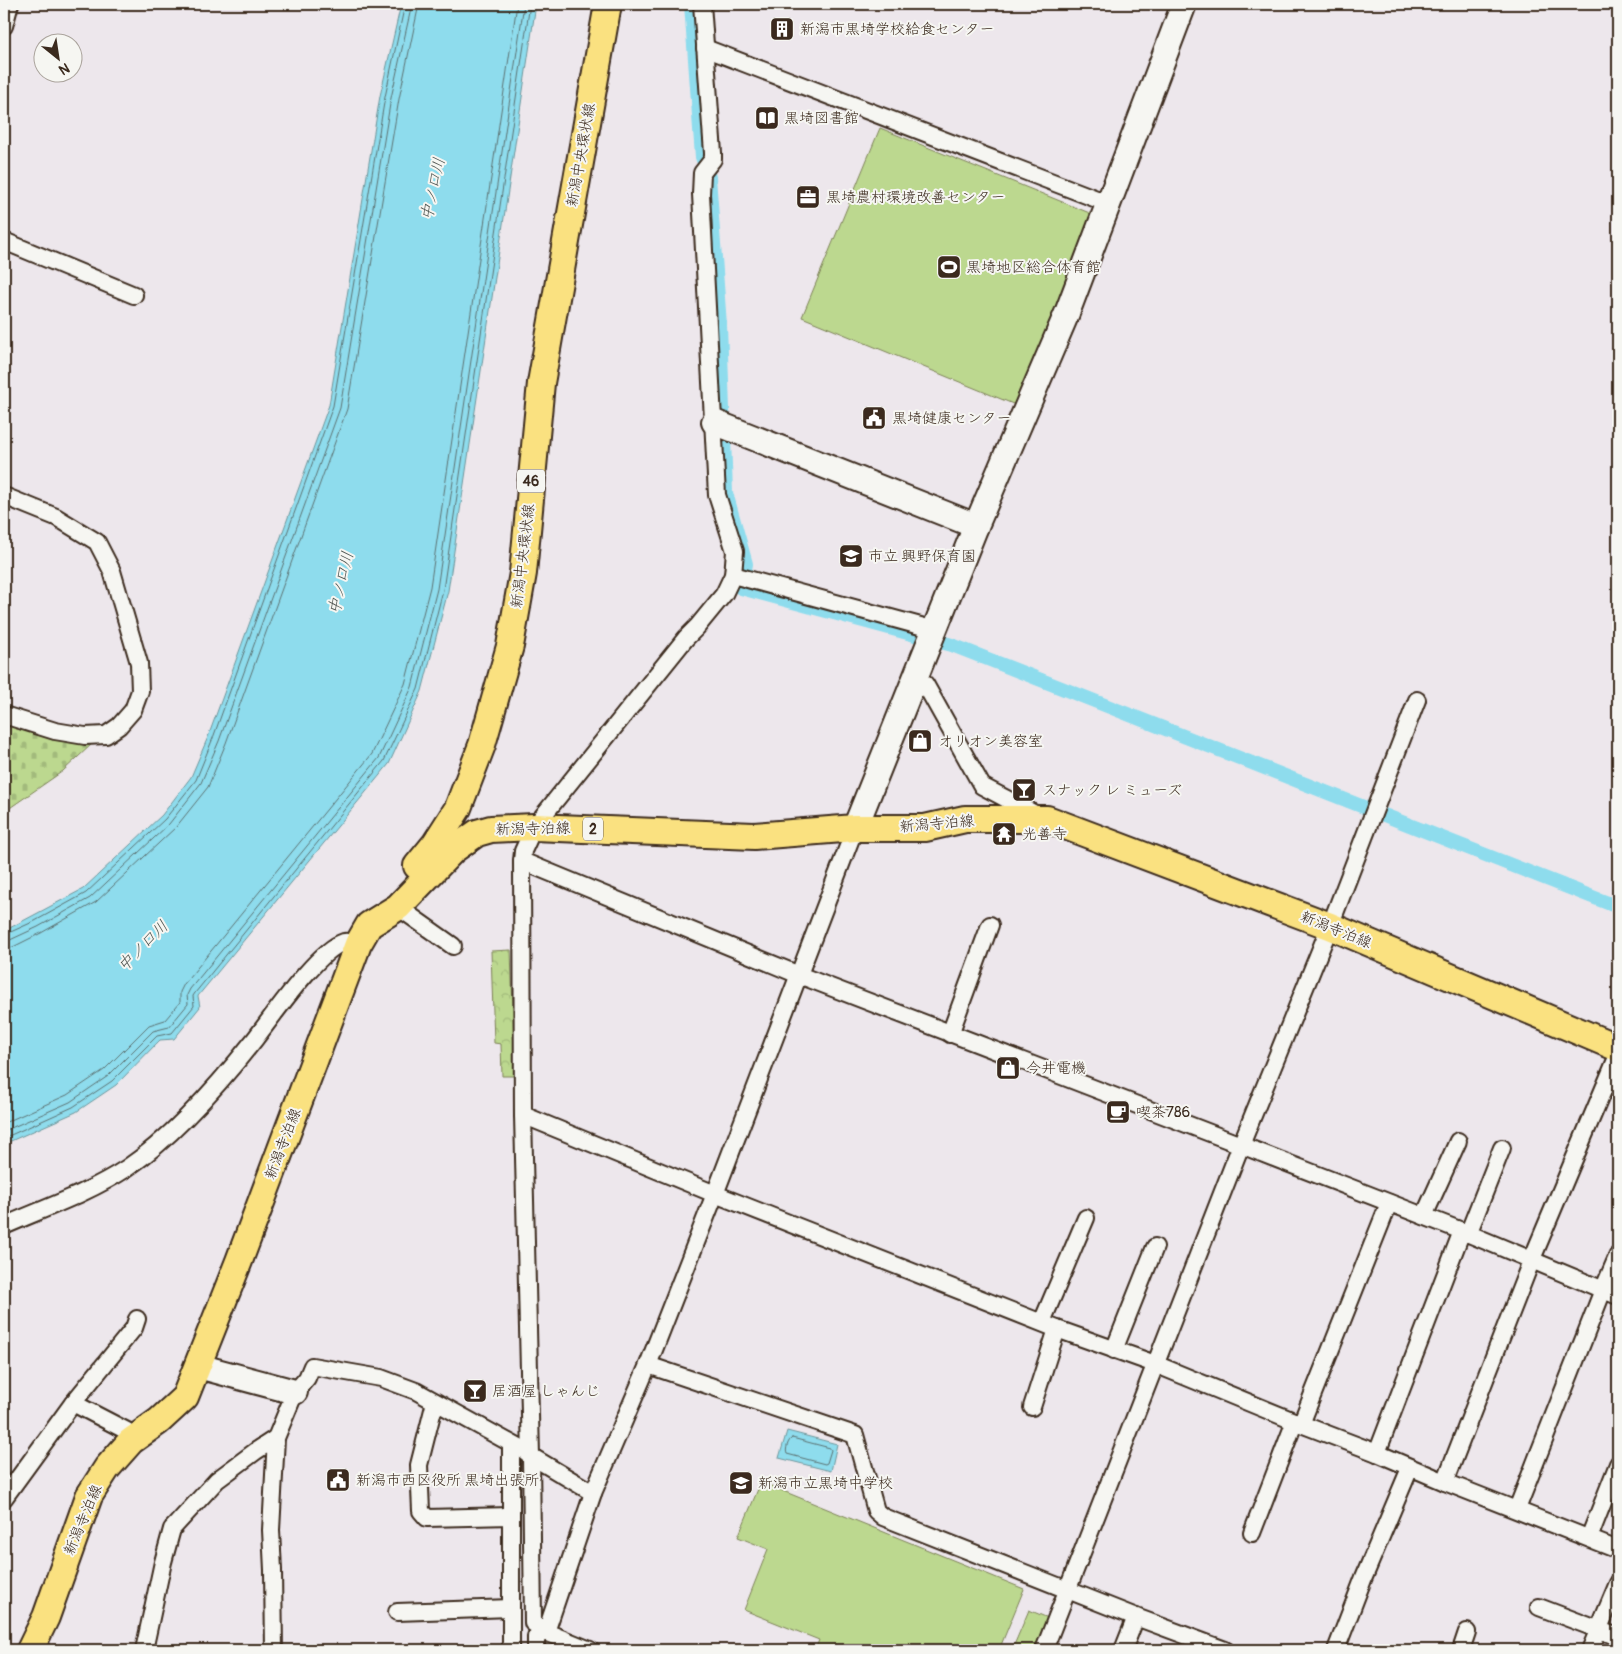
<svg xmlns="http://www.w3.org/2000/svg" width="1622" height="1654" font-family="Pangolin,'Klee One',sans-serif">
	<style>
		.forest { fill: url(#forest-crowns); stroke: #7c8156 }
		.cemetery { fill: url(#cemetery-stones); stroke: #7c8156 }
		.garden { fill: #bcd88f; stroke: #7c8156 }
		.water { fill: #8edced; stroke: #6d959a }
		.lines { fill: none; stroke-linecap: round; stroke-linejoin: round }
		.shore { stroke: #5c7171; stroke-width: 1 }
		.canal { stroke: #8edced; stroke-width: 14 }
		.street-casing { stroke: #3b2a1e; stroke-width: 20 }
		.secondary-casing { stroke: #3b2a1e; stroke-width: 28 }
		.primary-casing { stroke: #3b2a1e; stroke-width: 30 }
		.street { stroke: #f6f6f2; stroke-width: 16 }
		.secondary { stroke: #f6f6f2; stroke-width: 24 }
		.primary { stroke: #fae180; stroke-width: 26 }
		.labels { text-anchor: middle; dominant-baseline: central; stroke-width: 4; stroke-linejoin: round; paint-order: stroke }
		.shield { fill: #f6f6f2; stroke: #73675e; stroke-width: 1 }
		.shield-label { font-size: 14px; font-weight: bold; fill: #3b2a1e }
		.poi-label { font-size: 15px; fill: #3b2a1e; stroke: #f6f6f2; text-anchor: start }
		.street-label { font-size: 15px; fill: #3b2a1e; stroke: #f6f6f2 }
		.water-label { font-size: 16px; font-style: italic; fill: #505652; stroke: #f6f6f2 }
	</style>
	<defs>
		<pattern id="forest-crowns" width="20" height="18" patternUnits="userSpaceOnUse" patternTransform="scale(1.25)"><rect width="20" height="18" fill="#bcd88f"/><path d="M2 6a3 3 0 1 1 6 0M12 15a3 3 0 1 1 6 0" fill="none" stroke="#a2ba7b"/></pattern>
		<pattern id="cemetery-stones" width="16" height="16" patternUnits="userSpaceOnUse" patternTransform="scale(1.25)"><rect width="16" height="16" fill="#bcd88f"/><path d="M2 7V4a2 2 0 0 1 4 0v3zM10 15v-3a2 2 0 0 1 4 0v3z" fill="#a2ba7b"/></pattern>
	</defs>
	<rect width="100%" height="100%" fill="#ede7ec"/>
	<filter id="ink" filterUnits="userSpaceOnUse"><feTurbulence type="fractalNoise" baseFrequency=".02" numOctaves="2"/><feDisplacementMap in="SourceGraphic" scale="10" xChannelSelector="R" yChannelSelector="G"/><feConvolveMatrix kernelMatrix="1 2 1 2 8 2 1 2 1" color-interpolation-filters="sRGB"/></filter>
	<g filter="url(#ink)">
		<path class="forest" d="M511,950L515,1076H502L501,1044L494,1043L491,951Z"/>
		<path class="cemetery" d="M4,725L40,734L92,744L63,771L4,812Z"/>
		<g class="garden">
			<path d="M880,128L1097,216L1018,406L802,317Z"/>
			<path d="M761,1482L1024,1589L999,1650H815L819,1640L744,1610L768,1549L738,1537Z"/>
			<path d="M1029,1610L1048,1618L1035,1650H1012Z"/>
		</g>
		<g class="water">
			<path d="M401,4H536L448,591L422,691L389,764L198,996L200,1007L174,1039L160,1040L116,1085L76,1112L4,1144V931L83,889L162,815L191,777L208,737L329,405L380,96Z"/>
			<path d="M787,1431L837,1444L831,1471L779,1458Z"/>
		</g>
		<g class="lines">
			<g class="shore">
				<path d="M4,935L35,921L86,893L165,819L196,780L213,738L333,406L385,97L405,4"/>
				<path d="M4,941L10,940L38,927L90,898L169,824L201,783L219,741L340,408L391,98L412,4"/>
				<path d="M4,949L13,947L41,933L96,902L176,827L208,787L226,743L347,409L399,99L419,4"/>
				<path d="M4,1123L67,1095L104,1070L149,1025L165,1020L180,1002V992L184,984L372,754L405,684L430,587L517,4"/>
				<path d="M4,1131L70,1102L108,1076L153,1031L169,1027L188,1004L187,995L190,989L379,758L412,687L437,589L524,4"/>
				<path d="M4,1138L73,1107L112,1081L157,1036L172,1033L194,1006L193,996L195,993L384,761L418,689L443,590L530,4"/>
				<path d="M792,1438L830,1448L831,1450L827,1463L825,1464L787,1454C785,1450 788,1440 792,1438Z"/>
			</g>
			<path class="canal" d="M691,4L702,157L709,177L720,325L726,493L746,564L741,588L952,645L1618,907"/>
			<defs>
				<g id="street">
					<path d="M4,26L10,4"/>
					<path d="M705,48L1107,203"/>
					<path d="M4,241L134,295"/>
					<path d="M4,496L56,517L97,542L112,571L139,663L140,691L133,710L119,726L106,735L85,736L55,731L4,715"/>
					<path d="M733,575L935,630"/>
					<path d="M916,679L925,684L982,786L1037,815"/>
					<path d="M522,861L799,975L1241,1145L1462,1231L1618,1296"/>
					<path d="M398,907L453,946"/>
					<path d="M950,1034L990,925"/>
					<path d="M523,1115L715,1194L1057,1329L1155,1364L1301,1424L1377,1453L1445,1482L1618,1550"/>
					<path d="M1424,1216L1458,1141"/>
					<path d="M4,1226C45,1208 89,1193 127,1168C173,1137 221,1082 255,1039C273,1016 318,950 344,942C348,941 354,943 358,944"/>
					<path d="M1468,1234L1502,1148"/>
					<path d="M1042,1322L1086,1218"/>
					<path d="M1114,1350L1155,1247"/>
					<path d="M648,1365L855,1435L876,1511L883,1517L1136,1617L1225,1650"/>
					<path d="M435,1402L419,1465L421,1511L427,1518L511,1516"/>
					<path d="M73,1403L127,1431L131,1441"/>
					<path d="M1032,1407L1057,1329"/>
					<path d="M1301,1424L1389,1203"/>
					<path d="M511,1444V1650"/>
					<path d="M1377,1453L1462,1231"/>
					<path d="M1445,1482L1532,1259L1618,1055"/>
					<path d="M4,1498L73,1403L134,1328L137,1319"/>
					<path d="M1517,1509L1603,1290L1618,1255"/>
					<path d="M1252,1533L1295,1421"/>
					<path d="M1589,1538L1618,1464"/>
					<path d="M1539,1607L1618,1637"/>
					<path d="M397,1612L511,1608"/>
					<path d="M144,1650L163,1562L172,1529L217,1480L256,1451L276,1438"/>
					<path d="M274,1650L273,1570L271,1530L276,1438L295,1392L307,1378L312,1366L381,1378L416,1391L525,1451L531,1456L593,1493"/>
					<path d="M536,1650V1637L546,1632L593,1493L648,1365L715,1194L855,828"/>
					<path d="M590,1650L546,1632L533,1623L531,1456L523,1115L522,861L523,851L534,827L686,638L697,627L724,594L733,575L735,551L717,495L701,194L702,173L713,159V153L702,4"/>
					<path d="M1044,1650L1241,1145L1330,926L1417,700"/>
					<path d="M1123,1650L1136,1617"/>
					<path d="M1336,1650L1364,1577L1410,1468"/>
					<path d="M1461,1650L1467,1632"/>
					<path d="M1590,1650L1618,1583"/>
				</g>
				<g id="secondary">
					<path d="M714,422L976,526"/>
					<path d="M855,828L976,526L1067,313L1184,4"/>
					<path d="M198,1366L295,1392"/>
				</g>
				<g id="primary">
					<path d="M417,866L435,844L458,808L482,745L510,646L523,573L541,383L608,4"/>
					<path d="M30,1650L46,1617L89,1496L107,1468L131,1441L159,1421L185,1397L239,1261L358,944L369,925L398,907L453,850L477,833L491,829L534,827L754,836L855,828H925L965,819H1047L1330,926L1618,1048"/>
				</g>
			</defs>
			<use href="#street" class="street-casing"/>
			<use href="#secondary" class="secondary-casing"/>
			<use href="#primary" class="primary-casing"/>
			<use href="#street" class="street"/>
			<use href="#secondary" class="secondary"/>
			<use href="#primary" class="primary"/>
		</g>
	</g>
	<defs>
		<symbol id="building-square" viewBox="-11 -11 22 22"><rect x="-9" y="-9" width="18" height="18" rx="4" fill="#3b2a1e" stroke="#f6f6f2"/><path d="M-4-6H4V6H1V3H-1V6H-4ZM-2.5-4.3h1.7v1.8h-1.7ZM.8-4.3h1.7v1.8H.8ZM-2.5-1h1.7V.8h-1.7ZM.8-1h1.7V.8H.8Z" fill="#fff"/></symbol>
		<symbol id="library-square" viewBox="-11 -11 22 22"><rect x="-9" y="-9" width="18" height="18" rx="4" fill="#3b2a1e" stroke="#f6f6f2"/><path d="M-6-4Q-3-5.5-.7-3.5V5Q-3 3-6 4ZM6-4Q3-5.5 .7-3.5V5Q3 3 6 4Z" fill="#fff"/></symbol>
		<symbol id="office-square" viewBox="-11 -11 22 22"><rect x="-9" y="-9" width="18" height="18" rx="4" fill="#3b2a1e" stroke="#f6f6f2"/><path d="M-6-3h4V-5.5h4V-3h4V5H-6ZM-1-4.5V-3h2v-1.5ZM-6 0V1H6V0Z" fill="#fff"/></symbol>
		<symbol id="stadium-square" viewBox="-11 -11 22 22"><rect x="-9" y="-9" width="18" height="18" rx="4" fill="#3b2a1e" stroke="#f6f6f2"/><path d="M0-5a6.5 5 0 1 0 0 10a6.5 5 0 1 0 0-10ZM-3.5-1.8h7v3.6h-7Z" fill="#fff"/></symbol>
		<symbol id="civic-square" viewBox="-11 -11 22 22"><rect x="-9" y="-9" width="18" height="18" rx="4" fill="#3b2a1e" stroke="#f6f6f2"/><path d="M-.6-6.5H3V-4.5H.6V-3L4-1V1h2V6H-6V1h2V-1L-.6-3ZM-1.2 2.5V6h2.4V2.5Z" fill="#fff"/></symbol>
		<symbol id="school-square" viewBox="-11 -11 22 22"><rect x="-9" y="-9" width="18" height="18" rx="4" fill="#3b2a1e" stroke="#f6f6f2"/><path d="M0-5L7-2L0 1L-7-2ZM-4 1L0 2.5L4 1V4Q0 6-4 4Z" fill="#fff"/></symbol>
		<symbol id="shop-square" viewBox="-11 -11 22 22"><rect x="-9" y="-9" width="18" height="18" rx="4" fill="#3b2a1e" stroke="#f6f6f2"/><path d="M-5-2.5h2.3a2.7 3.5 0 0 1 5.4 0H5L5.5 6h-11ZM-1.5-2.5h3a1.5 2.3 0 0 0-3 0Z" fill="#fff"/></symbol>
		<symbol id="bar-square" viewBox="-11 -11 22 22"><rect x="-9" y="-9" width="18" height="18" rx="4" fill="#3b2a1e" stroke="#f6f6f2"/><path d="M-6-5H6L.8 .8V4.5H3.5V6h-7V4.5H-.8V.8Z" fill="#fff"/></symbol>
		<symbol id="temple-square" viewBox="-11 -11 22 22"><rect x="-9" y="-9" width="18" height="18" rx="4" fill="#3b2a1e" stroke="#f6f6f2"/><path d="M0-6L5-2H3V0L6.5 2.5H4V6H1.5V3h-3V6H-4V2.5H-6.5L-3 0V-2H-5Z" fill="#fff"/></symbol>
		<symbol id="cafe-square" viewBox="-11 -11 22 22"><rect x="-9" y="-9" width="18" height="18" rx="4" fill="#3b2a1e" stroke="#f6f6f2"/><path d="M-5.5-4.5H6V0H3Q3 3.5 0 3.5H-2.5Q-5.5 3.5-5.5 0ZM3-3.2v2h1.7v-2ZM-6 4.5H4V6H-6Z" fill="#fff"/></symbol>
	</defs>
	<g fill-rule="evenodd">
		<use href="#building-square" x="768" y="15" width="28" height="28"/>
		<use href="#library-square" x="753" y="104" width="28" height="28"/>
		<use href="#office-square" x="794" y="183" width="28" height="28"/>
		<use href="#stadium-square" x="935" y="253" width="28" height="28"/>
		<use href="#civic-square" x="860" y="404" width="28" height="28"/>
		<use href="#school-square" x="837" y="542" width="28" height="28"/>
		<use href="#shop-square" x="906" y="727" width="28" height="28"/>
		<use href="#bar-square" x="1010" y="776" width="28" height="28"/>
		<use href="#temple-square" x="990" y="820" width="28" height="28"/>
		<use href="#shop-square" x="994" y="1054" width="28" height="28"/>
		<use href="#cafe-square" x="1104" y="1098" width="28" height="28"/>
		<use href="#bar-square" x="461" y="1377" width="28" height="28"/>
		<use href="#civic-square" x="324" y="1466" width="28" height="28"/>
		<use href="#school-square" x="727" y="1469" width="28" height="28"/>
	</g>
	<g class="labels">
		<g class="shield">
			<rect x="517" y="469.5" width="28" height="23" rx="4"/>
			<rect x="583" y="817.5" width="20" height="23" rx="4"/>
		</g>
		<g class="shield-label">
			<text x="531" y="481">46</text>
			<text x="593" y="829">2</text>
		</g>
		<g class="poi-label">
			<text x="800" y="29">新潟市黒埼学校給食センター</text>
			<text x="784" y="118">黒埼図書館</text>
			<text x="826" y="197">黒埼農村環境改善センター</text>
			<text x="966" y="267">黒埼地区総合体育館</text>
			<text x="892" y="418">黒埼健康センター</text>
			<text x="868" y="556">市立 興野保育園</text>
			<text x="938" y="741">オリオン美容室</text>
			<text x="1042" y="790">スナック レ ミューズ</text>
			<text x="1022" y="834">光善寺</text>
			<text x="1026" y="1068">今井電機</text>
			<text x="1136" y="1112">喫茶786</text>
			<text x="492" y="1391">居酒屋 しゃんじ</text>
			<text x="356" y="1480">新潟市西区役所 黒埼出張所</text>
			<text x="758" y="1483">新潟市立黒埼中学校</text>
		</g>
		<g class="street-label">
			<text transform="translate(581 155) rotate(-80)">新潟中央環状線</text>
			<text transform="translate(523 556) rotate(-83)">新潟中央環状線</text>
			<text transform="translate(937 824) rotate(-5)">新潟寺泊線</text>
			<text transform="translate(533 829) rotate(-1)">新潟寺泊線</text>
			<text transform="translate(1336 930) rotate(22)">新潟寺泊線</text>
			<text transform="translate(283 1144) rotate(-69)">新潟寺泊線</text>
			<text transform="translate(83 1520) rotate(-67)">新潟寺泊線</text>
		</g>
		<g class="water-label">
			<text transform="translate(433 189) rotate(-78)">中ノ口川</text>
			<text transform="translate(341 583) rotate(-77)">中ノ口川</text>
			<text transform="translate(143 946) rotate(-45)">中ノ口川</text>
		</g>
	</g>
	<rect width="1622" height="1654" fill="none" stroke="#f6f6f2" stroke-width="20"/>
	<rect x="10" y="10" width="1602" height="1634" fill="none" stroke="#3b2a1e" stroke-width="2" filter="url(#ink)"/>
	<g transform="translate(58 58) rotate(150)"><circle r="24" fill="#f6f6f2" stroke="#aba49d"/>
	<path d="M0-4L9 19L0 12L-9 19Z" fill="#3b2a1e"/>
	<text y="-8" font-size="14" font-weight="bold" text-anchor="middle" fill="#3b2a1e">N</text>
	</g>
</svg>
